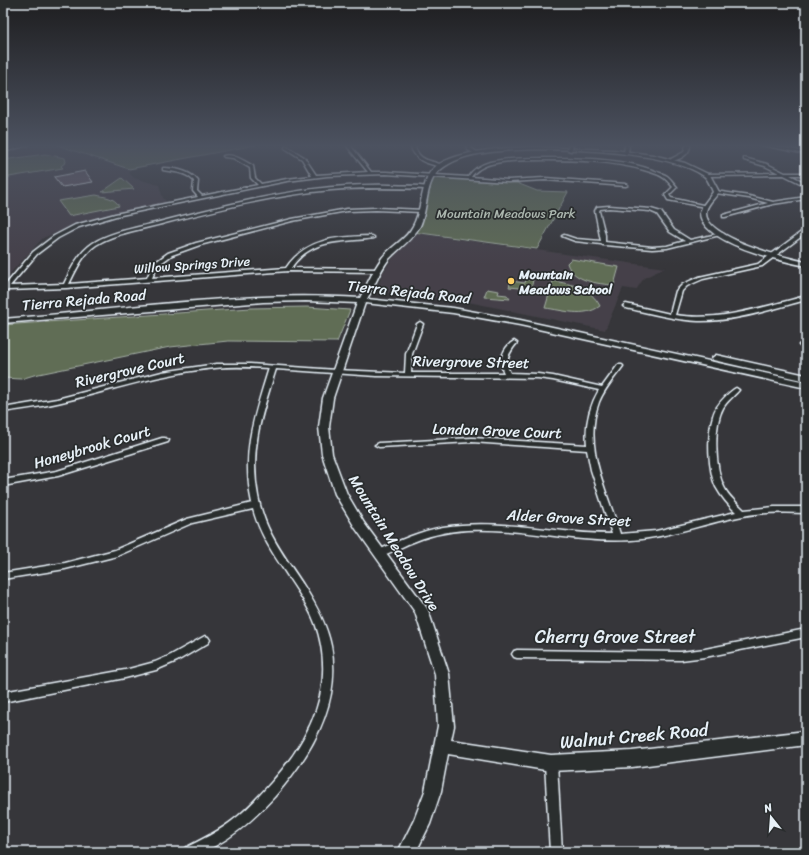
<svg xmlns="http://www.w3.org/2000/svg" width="809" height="855" font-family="Sriracha,sans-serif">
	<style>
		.built { fill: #444148 }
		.green { fill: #616d54; stroke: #a4afa6 }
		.building { fill: #665a68; stroke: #e8f1f8 }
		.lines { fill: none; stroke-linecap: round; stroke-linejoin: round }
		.street-casing { stroke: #e8f1f8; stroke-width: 3 }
		.secondary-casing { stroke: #e8f1f8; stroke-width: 3 }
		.street { fill: #2a2d2e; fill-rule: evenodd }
		.secondary { fill: #2a2d2e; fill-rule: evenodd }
		.poi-dot { fill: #ffd166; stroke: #2a2d2e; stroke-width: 1.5 }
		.labels { text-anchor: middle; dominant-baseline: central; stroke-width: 3.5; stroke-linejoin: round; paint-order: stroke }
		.far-park-label { font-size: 13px; fill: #abb6ae; stroke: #2a2d2e }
		.far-street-label { font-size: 13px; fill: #e8f1f8; stroke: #2a2d2e }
		.far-poi-label { font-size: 13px; font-weight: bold; fill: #e8f1f8; stroke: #2a2d2e; text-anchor: start }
		.street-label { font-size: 15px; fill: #e8f1f8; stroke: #2a2d2e }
		.near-street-label { font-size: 18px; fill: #e8f1f8; stroke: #2a2d2e }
	</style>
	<rect width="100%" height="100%" fill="#36363a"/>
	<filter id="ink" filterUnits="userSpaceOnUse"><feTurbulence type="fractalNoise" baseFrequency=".025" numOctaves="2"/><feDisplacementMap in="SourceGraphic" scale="8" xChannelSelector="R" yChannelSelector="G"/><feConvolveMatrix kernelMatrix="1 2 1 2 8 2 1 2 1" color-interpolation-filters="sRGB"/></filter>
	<g filter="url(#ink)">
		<g class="built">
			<path d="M35,145H57L129,169L130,174L134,178L159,185L163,198L167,202L88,220L43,238L3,281V153Z"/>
			<path d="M415,233L665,268L644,278L636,290L623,288L605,330L468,302L381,292L377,289L383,272L398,251Z"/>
		</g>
		<g class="green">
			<path d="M57,145H256L129,169Z"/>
			<path d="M45,154L65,158L66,162L61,166L63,168L3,178V160Z"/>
			<path d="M431,176L517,183L537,191L568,192L537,249L413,232Z"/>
			<path d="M122,178L134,189L102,192Z"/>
			<path d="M96,195C105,197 114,197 119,206L69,216L58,201Z"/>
			<path d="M571,259L619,267L614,285C598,284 572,281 567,263Z"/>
			<path d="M526,279L533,280L531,289L509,287L511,281L525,283Z"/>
			<path d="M553,281C572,284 591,288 600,306C584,318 563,310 545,308Z"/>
			<path d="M487,289L499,291L498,294L507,295L510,299L484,297Z"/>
			<path d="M307,307L350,310L337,342L228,341L170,347L34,375L21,379L3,378V325L251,308Z"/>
		</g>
		<path class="building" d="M85,171L93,182L62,187L54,177Z"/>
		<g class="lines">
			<defs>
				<g id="street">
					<path d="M21,145H28L3,152V150Z"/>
					<path d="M346,145H350L371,172H386L468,177C473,169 480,165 490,162C507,158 526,158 544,158C579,158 622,158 655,171C659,173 664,174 667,176C670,178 674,184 677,187L669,195L671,198L707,206L705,207L668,200L665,195L673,187C670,184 667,180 664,178C659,174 650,172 644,170C612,161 577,160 543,160C526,160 508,160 491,164C483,166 476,170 471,177L508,180L545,178L626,184L628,185L626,186L545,180L508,182L386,174L327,176L287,181L116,216L79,227L58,238L37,254L10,286L64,284C71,269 79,252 93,243C112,231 141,227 163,221C237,202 312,183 390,185C403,186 417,185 429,187V189H428C396,188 364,187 331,190C275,195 220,209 165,223C144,229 115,233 96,245C83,254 76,270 69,284L147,278L153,264L168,253L196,243L292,219L347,209L376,208L424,210V212H422L376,210L347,211L292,221L200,245L172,255L157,266L152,278L286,268C307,237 338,237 372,236L374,237V238C342,243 312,237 291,268L378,269L380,270V272L288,271L66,288L8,290L3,294L4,287L33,252L54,236L75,225L115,214L198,197L193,191L194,181C186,172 174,172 163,170V168C175,168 190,171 198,181L197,191L202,196L258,185L251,178L250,168L233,158L224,157L223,156C233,153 244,161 253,166L255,178L261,184L287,179L312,176L302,159L285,148L286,146L304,157L316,175L368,172Z"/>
					<path d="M410,145H414C420,163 430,159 444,166L442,167C426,163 416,162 410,145Z"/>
					<path d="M466,145H470L471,148L477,152V154H475L468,150Z"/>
					<path d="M569,145H573L571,151L568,150Z"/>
					<path d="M625,145H629L628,153L626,154L624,153Z"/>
					<path d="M686,145H690C690,155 679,160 671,161V159L684,152Z"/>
					<path d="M762,145H771L806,152V154Z"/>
					<path d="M744,158L767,164L785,173H806V175H790L806,183V186L784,175L706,176L704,175L706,174L779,173L765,166L744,160Z"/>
					<path d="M715,191L749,196L773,202L806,197V199L773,204L725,217H723V215L768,203L749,198L716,193H715Z"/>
					<path d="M609,206L651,209L661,212L674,230L690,240L722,233L724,234L667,248L652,249L605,245H603L601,244L575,241L562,236L564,235L576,239L601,241L595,211L597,207ZM609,208L650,211L657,214L670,232L685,241L667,246L652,247L605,242V235L599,211L600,209Z"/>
					<path d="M804,230H806V233L762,266L703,279L687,286L682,291L675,315C720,322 762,307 806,296V300C771,309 735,322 698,321C674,320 650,313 626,308L623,306L626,304L670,314L676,291L683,284L699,277L758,264Z"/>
					<path d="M420,322L423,324L412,354L411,373H504C498,362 503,347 514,341L517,343C509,352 504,362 510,373L538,374L553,376L602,387L618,365H622L623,366C615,377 604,389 599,402C582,447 608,492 620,534L656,531L736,512C728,505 721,496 716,487C708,470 707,435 713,416C715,408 720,402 726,396C729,393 732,390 736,388L739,390C734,396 727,401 723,408C713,426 715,469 724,487C728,496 737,503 744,510L774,507H806V513C785,512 763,512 743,516C709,522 676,535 642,539C583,546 525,527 467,530C446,531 427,536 408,544C399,548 390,553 380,556L377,555L376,553L377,551C398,541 420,531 443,527C500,518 555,534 612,534L591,470L587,450L472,442L379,447L375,445L379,443L472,438L587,445C585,426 589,407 599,390L553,380L538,378L376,376L276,369C262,413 249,449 258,496C265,533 284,555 304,586C316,605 327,625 331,646C342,703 311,755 275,796C257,816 238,833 215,846C210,848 206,851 201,852C195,853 189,852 183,852L185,848C201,840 218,832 232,821C247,810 259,796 271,783C312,737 337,684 315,623C311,612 305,603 299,593C282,566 261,540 253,509L192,523L117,556L65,569L3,579V573L65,563L115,550L187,519L252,503C241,452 254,417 269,368C251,367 233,366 215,368C161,373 110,391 57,403C39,407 21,409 3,412V408L57,399L162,372L216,364H250L336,370L405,373L406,354L417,324Z"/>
					<path d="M802,343L806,344V348L800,346L799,345L800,344Z"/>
					<path d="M162,438H165L169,440L168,442L58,476L3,486V480L57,471Z"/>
					<path d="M806,629V637L705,657L681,660L517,658L514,657L512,654L514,651L517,650L681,652L705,649Z"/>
					<path d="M205,636L208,637L210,640L208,643L177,661L156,670L125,678L3,702V692L125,670L155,662L171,655Z"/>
					<path d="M551,758L555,759L557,763L562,852H550L545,763L547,759Z"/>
				</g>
				<g id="secondary">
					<path d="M536,147L614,150L653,155L685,163L710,175L719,192C715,198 706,205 706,213C705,238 787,258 806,262V266C782,261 701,243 700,213L702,207L713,192C711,187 708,179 704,176C665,148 532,145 484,153C469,155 452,160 440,170C425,181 428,210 420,226C412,240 399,248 389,259C380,270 374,287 367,299L453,308L520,320L806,382V388L520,325L453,313L365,303L333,398L329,427L332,454L347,494L364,523L428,610L449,674L454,726L451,740L551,755L632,751L806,731V745L632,767L551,771L448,754L441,791L430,824L416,852H398L414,820L425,791L438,726L435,674L415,612L356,529L335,494L322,454L319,427L323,398L357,303L306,301L263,302L3,323V319C121,310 241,290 360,298C367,285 373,270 382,258C391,246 406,240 413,226C421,211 421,192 428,176C439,150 512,147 536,147Z"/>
					<path d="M716,355L806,375V381L713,360L712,358Z"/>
				</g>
			</defs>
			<use href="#street" class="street-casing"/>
			<use href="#secondary" class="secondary-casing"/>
			<use href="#street" class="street"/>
			<use href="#secondary" class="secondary"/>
		</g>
	</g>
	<linearGradient id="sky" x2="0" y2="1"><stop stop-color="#1e1e20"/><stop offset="0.55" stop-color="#4c5260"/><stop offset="1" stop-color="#4c5260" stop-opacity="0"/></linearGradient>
	<rect width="809" height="265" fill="url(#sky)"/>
	<circle class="poi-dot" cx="511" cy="281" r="4"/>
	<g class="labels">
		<g class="far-park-label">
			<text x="506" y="213">Mountain Meadows Park</text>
		</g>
		<g class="far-street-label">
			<text transform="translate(192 265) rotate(-4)">Willow Springs Drive</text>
		</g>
		<g class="far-poi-label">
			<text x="519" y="274">Mountain<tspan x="519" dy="15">Meadows School</tspan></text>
		</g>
		<g class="street-label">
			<text transform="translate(409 292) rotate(6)">Tierra Rejada Road</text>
			<text transform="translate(84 300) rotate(-5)">Tierra Rejada Road</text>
			<text transform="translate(471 362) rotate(1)">Rivergrove Street</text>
			<text transform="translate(130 370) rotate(-13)">Rivergrove Court</text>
			<text transform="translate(497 431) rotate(2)">London Grove Court</text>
			<text transform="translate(92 447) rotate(-16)">Honeybrook Court</text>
			<text transform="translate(569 518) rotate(3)">Alder Grove Street</text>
			<text transform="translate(394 543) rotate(58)">Mountain Meadow Drive</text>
		</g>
		<g class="near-street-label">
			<text x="615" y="637">Cherry Grove Street</text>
			<text transform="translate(634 736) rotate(-5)">Walnut Creek Road</text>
		</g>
	</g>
	<rect width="809" height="855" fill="none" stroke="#2a2d2e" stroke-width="16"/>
	<rect x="8" y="8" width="793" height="839" fill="none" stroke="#e8f1f8" stroke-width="1.5" filter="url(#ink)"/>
	<g transform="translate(771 817) rotate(343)" stroke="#2a2d2e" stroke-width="3" paint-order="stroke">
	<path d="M0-3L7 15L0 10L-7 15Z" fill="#e8f1f8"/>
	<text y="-6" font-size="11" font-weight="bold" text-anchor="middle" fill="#e8f1f8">N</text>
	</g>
</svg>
